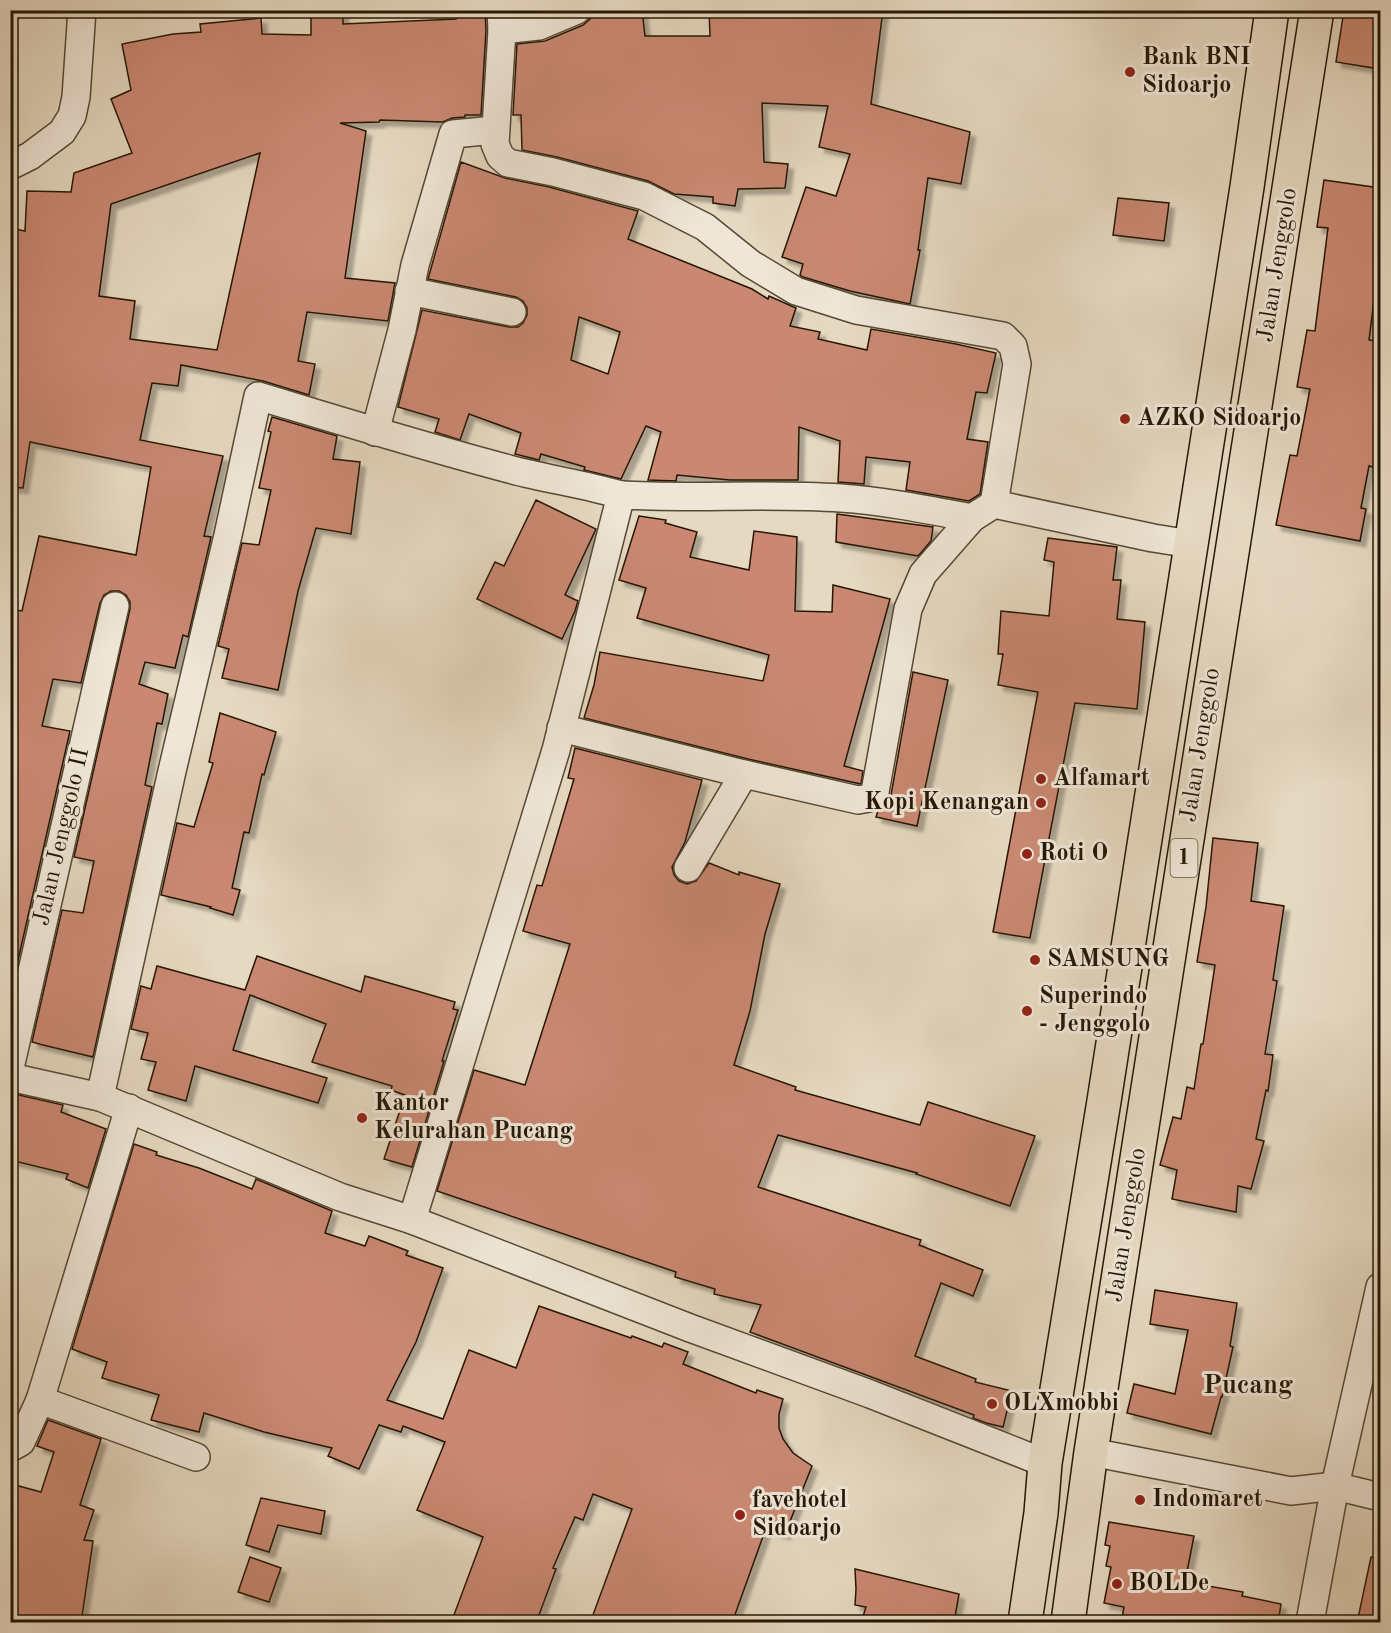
<svg xmlns="http://www.w3.org/2000/svg" width="1391" height="1633" font-family="'Old Standard TT',serif">
	<style>
		.building { fill: #ca8872; stroke: #251705; stroke-width: 1.5; fill-rule: evenodd; filter: url(#shadow) }
		.lines { fill: none; stroke-linecap: round; stroke-linejoin: round }
		.minor-casing { stroke: #554834; stroke-width: 30 }
		.highway-casing { stroke: #251705; stroke-width: 36 }
		.minor { stroke: #efe6d7; stroke-width: 27 }
		.highway { stroke: #e6d9c1; stroke-width: 33 }
		.poi-dot { fill: #8f2418; stroke: #efe6d7; stroke-width: 2 }
		.labels { text-anchor: middle; dominant-baseline: central; stroke-width: 6; stroke-linejoin: round; paint-order: stroke }
		.shield { fill: #efe6d7; stroke: #625544; stroke-width: 1.5 }
		.shield-label { font-size: 22px; font-weight: bold; fill: #251705 }
		.poi-label { font-size: 24px; font-weight: bold; fill: #251705; stroke: #efe6d7; text-anchor: start }
		.street-label { font-size: 24px; fill: #251705; stroke: #efe6d7 }
		.quarter-label { font-size: 27px; font-weight: bold; fill: #251705; stroke: #efe6d7 }
	</style>
	<defs>
		<filter id="shadow"><feDropShadow dx="5.5" dy="5.5" stdDeviation="1.5" flood-color="#0004"/></filter>
	</defs>
	<rect width="100%" height="100%" fill="#e6d9c1"/>
	<filter id="stains"><feTurbulence type="fractalNoise" baseFrequency=".00333" numOctaves="4"/><feColorMatrix values="0 0 0 0 .2 0 0 0 0 .09 0 0 0 0 .02 0 0 0 .5 -.17"/></filter>
	<radialGradient id="worn" r=".72"><stop offset=".6" stop-color="#630" stop-opacity="0"/><stop offset="1" stop-color="#630" stop-opacity=".3"/></radialGradient>
	<g class="building">
		<path d="M311,10H343V24L456,19V10H485L486,30L481,115H465V117L452,118L443,122L380,120L379,122L340,123L366,131L345,278L395,283L388,321L307,312L298,361L315,364L309,395L263,381L181,365L178,386L152,383L140,440L223,456L204,536L211,537L188,637L183,635L175,668L145,662L139,684L168,694L162,724L157,723L145,785L152,787L93,1057L43,1045L32,1042L62,910L83,913L94,861L74,857L130,609V602L126,595L119,591H111L104,595L100,603L81,683L53,679L42,726L70,731L11,991L10,609L22,611L39,536L136,555L151,467L30,442L23,488L10,487V228L25,231L27,191L71,192L74,173L132,153L111,99L131,90L122,44L173,34L201,32L200,24L261,18L262,34L311,35ZM260,153L217,350L130,339L135,301L99,296L111,204Z"/>
		<path d="M592,10H642L645,36H710L709,10H883L871,104L970,132L961,184L928,178L918,250H920L910,304L850,291L803,277L800,275L803,264L782,257L806,187L836,196L850,154L819,147L828,106L762,103L764,162L788,164L785,188L738,189L735,206L713,203V197L674,194L648,181L557,157L522,150L521,115H513L517,44L545,41L583,25L590,19Z"/>
		<path d="M1344,10H1380V69L1336,62Z"/>
		<path d="M461,162L505,178L549,187L638,211L628,239L752,289L768,299L769,296L796,308L790,326L820,332L818,339L867,350L871,329L956,344L996,353L987,393L976,392L967,439L988,442L980,494L969,501L906,490L910,462L866,457L864,484L838,482L840,441L799,427L798,480H730L677,475L676,481L648,480L661,432L646,426L621,479L584,470L585,467L541,454L539,460L515,454L521,433L469,414L460,440L435,432L439,419L398,407L422,310L509,327H518L523,323L527,315V308L523,301L516,297L428,279ZM579,317L620,332L608,374L571,360Z"/>
		<path d="M1324,180L1380,188V293L1375,292L1369,340L1380,342V450L1377,468L1369,466L1361,508L1366,509L1360,541L1276,525L1290,455L1297,456L1310,389L1297,387L1307,330L1315,331L1328,228L1317,227Z"/>
		<path d="M1118,198L1169,203L1164,241L1113,235Z"/>
		<path d="M272,417L337,436L333,459L360,462L351,534L316,528L298,591L278,690L222,678L229,649L218,646L242,543L259,545L271,490L259,488L271,432L268,431Z"/>
		<path d="M536,500L596,529L565,595L578,601L575,611L562,639L477,599L495,562L504,566Z"/>
		<path d="M837,514L933,527L931,541L918,556L836,542Z"/>
		<path d="M639,516L666,520L665,523L697,532L690,557L749,570L754,531L797,537L795,611L832,612L833,585L890,599L844,766L863,771L861,784L748,759L584,718L594,685L600,652L763,681L769,655L637,618L646,588L619,580Z"/>
		<path d="M1048,538L1117,547L1113,580H1121L1117,619L1145,622L1137,709L1075,703L1030,938L993,932L1038,692L998,685L1003,654H998L1001,611L1049,616L1054,562L1044,560Z"/>
		<path d="M913,672L948,680L917,826L876,817L878,811L886,803L891,795Z"/>
		<path d="M220,713L276,732L264,775L262,774L249,833L244,832L232,888L240,890L233,915L210,908L211,907L161,895L177,823L194,827L213,763L209,762Z"/>
		<path d="M575,748L702,780L685,842L672,867L674,875L679,881L687,884L696,881L709,863L739,875V872L780,884L765,934L750,1011L734,1065L796,1087L795,1090L920,1125L928,1102L1035,1136L1010,1206L916,1174L917,1173L778,1135L758,1187L921,1240L919,1245L983,1270L973,1296L941,1283L915,1356L976,1379L975,1382L1012,1391L1003,1427L986,1423L973,1418L974,1415L750,1332L761,1305L714,1294L715,1289L675,1277L676,1272L437,1191L474,1070L525,1085L570,944L523,931L537,885L542,886L574,779L568,778Z"/>
		<path d="M1213,838L1258,843L1251,901L1284,906L1273,980L1277,981L1265,1054L1273,1055L1268,1091L1266,1090L1256,1139L1264,1141L1251,1189L1238,1186L1236,1212L1172,1199L1177,1170L1160,1165L1173,1117L1181,1119L1187,1087L1194,1089L1201,1044H1203L1215,965L1197,962L1206,907Z"/>
		<path d="M257,956L361,992L365,976L455,1002L453,1009L458,1010L442,1061H444L412,1167L384,1159L405,1095L391,1090L392,1086L312,1062L326,1024L250,995L233,1050L327,1078L318,1103L195,1066L186,1101L148,1090L156,1062L141,1059L148,1033L131,1029L141,986L151,989L157,966L245,990Z"/>
		<path d="M10,1093L63,1105L61,1112L106,1129L88,1188L66,1179L68,1174L10,1160Z"/>
		<path d="M134,1144L157,1152L156,1155L199,1168L252,1189L256,1179L332,1211L325,1233L365,1246L369,1236L408,1251L406,1255L443,1268L416,1342L387,1400L443,1419L469,1350L516,1368L539,1306L631,1338L632,1336L662,1347L664,1343L688,1352L683,1364L756,1393L757,1390L783,1399L779,1414V1428L783,1439L793,1453L812,1466L785,1534L766,1528L732,1623H590L632,1509L593,1494L583,1520L575,1517L553,1568L556,1569L536,1623H451L483,1537L417,1510L445,1442L403,1426L401,1432L379,1425L359,1469L328,1456L332,1448L264,1432L204,1413L199,1432L151,1420L159,1395L102,1378L107,1362L72,1349Z"/>
		<path d="M1155,1290L1237,1303L1230,1346L1233,1347L1222,1397H1221L1211,1434L1127,1413L1134,1384L1175,1394L1188,1330L1150,1324Z"/>
		<path d="M48,1420L101,1439L80,1505L94,1510L84,1540L93,1541L81,1623H10L16,1579L10,1578V1500L15,1485L41,1492L54,1452L37,1446Z"/>
		<path d="M261,1498L325,1511L321,1534L278,1525L269,1552L246,1545Z"/>
		<path d="M1109,1522L1194,1536L1185,1582L1243,1592L1242,1596L1281,1604L1278,1623H1121L1124,1607L1104,1603L1111,1567L1106,1566L1110,1546L1105,1545Z"/>
		<path d="M250,1557L281,1568L269,1602L238,1592Z"/>
		<path d="M1371,1557L1380,1558V1623H1357Z"/>
		<path d="M855,1569L959,1594L954,1623H861L866,1607L855,1605L856,1589Z"/>
	</g>
	<g class="lines">
		<defs>
			<g id="minor">
				<path d="M501,10L502,30L495,144L500,156L508,163L553,172L644,196L705,227L751,264L796,291L856,310L1003,336L1013,346L1017,364L994,504"/>
				<path d="M502,30L539,26L577,10"/>
				<path d="M10,166L30,156L62,132L72,116L76,97L82,10"/>
				<path d="M409,291L512,312"/>
				<path d="M375,432L402,330L415,265L453,134L495,130"/>
				<path d="M561,728L744,774"/>
				<path d="M688,868L744,774L858,800L869,798L875,792L908,609L923,574L972,518L994,504L1153,538L1191,544"/>
				<path d="M10,1068L115,606"/>
				<path d="M10,1077L100,1097L340,1197L412,1220L690,1328L870,1394L1045,1463"/>
				<path d="M100,1097L172,771L228,535L258,396C341,421 425,447 509,469C546,479 584,484 621,495"/>
				<path d="M412,1220L556,750L621,495C694,499 768,493 841,498C884,501 929,510 972,518"/>
				<path d="M40,1400L196,1457"/>
				<path d="M10,1448L21,1442L40,1400L129,1108"/>
				<path d="M1091,1452L1291,1491L1335,1486L1380,1497"/>
				<path d="M1310,1622L1335,1486L1380,1287"/>
			</g>
			<g id="highway">
				<path d="M1025,1622L1041,1513L1045,1463L1104,1101L1247,187L1272,10"/>
				<path d="M1068,1622L1091,1452L1317,10"/>
			</g>
		</defs>
		<use href="#minor" class="minor-casing"/>
		<use href="#highway" class="highway-casing"/>
		<use href="#minor" class="minor"/>
		<use href="#highway" class="highway"/>
	</g>
	<g class="poi-dot">
		<circle cx="1130" cy="72" r="6"/>
		<circle cx="1125" cy="419" r="6"/>
		<circle cx="1041" cy="779" r="6"/>
		<circle cx="1041" cy="803" r="6"/>
		<circle cx="1027" cy="854" r="6"/>
		<circle cx="1035" cy="960" r="6"/>
		<circle cx="1027" cy="1011" r="6"/>
		<circle cx="362" cy="1118" r="6"/>
		<circle cx="992" cy="1404" r="6"/>
		<circle cx="1140" cy="1500" r="6"/>
		<circle cx="740" cy="1515" r="6"/>
		<circle cx="1117" cy="1584" r="6"/>
	</g>
	<g class="labels">
		<rect class="shield" x="1170.5" y="839" width="27" height="38" rx="4.5"/>
		<g class="shield-label">
			<text x="1184" y="858">1</text>
		</g>
		<g class="poi-label">
			<text x="1142" y="58">Bank BNI<tspan x="1142" dy="28">Sidoarjo</tspan></text>
			<text x="1137" y="419">AZKO Sidoarjo</text>
			<text x="1053" y="779">Alfamart</text>
			<text x="1029" y="803" text-anchor="end">Kopi Kenangan</text>
			<text x="1039" y="854">Roti O</text>
			<text x="1047" y="960">SAMSUNG</text>
			<text x="1039" y="997">Superindo<tspan x="1039" dy="28">- Jenggolo</tspan></text>
			<text x="374" y="1104">Kantor<tspan x="374" dy="28">Kelurahan Pucang</tspan></text>
			<text x="1004" y="1404">OLXmobbi</text>
			<text x="1152" y="1500">Indomaret</text>
			<text x="752" y="1501">favehotel<tspan x="752" dy="28">Sidoarjo</tspan></text>
			<text x="1129" y="1584">BOLDe</text>
		</g>
		<g class="street-label">
			<text transform="translate(1278 265) rotate(-81)">Jalan Jenggolo</text>
			<text transform="translate(1201 745) rotate(-81)">Jalan Jenggolo</text>
			<text transform="translate(62 837) rotate(-77)">Jalan Jenggolo II</text>
			<text transform="translate(1127 1225) rotate(-81)">Jalan Jenggolo</text>
		</g>
		<g class="quarter-label">
			<text x="1248" y="1385">Pucang</text>
		</g>
	</g>
	<rect width="1391" height="1633" fill="none" stroke="#e6d9c1" stroke-width="36"/>
	<rect x="12" y="12" width="1367" height="1609" fill="none" stroke="#251705" stroke-width="3"/>
	<rect x="18" y="18" width="1355" height="1597" fill="none" stroke="#251705" stroke-width="1.5"/>
	<rect width="100%" height="100%" filter="url(#stains)"/>
	<rect width="100%" height="100%" fill="url(#worn)"/>
</svg>
